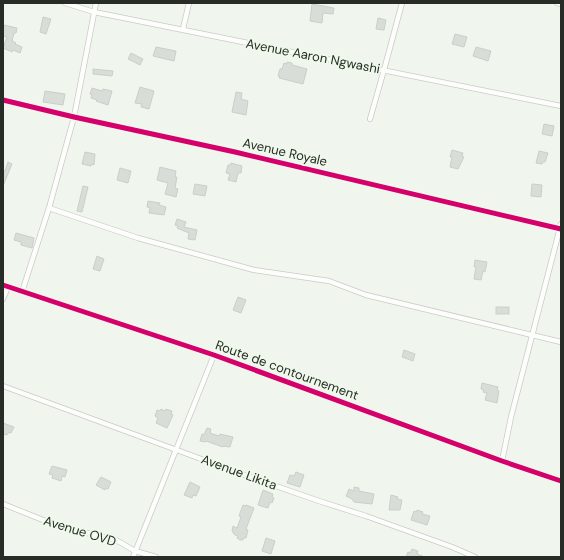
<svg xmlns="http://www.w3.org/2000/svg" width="564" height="560" font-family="'DM Sans',sans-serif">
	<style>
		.building { fill: #d9ddd7; stroke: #cbcfc9 }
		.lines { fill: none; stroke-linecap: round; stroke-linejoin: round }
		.minor-casing { stroke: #c7ccc5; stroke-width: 6 }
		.tertiary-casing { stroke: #c7ccc5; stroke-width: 7 }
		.minor { stroke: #fdfefc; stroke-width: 4.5 }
		.tertiary { stroke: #fdfefc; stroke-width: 5.5 }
		.cycleway-casing { stroke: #eef9eb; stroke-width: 8 }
		.cycleway { stroke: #d6006c; stroke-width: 5 }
		.labels { text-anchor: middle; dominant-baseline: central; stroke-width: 4; stroke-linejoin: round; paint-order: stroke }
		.street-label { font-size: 13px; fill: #282c27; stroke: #eef9eb }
	</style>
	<rect width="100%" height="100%" fill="#f0f6ee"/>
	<g class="building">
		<path d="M312,4L334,8L333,14L323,13L322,23L310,21Z"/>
		<path d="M43,17L51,19L46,34L40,32Z"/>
		<path d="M378,18L386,20L384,30L376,29Z"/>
		<path d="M4,25L17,28L16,33H14L12,41L16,43L15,44L22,47L20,53L13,50L12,52L3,48L7,37L3,36Z"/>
		<path d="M455,34L467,37L464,47L452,44Z"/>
		<path d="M156,47L176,51L174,61L153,56Z"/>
		<path d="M476,47L491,51L488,61L473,56Z"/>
		<path d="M131,53L143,59L140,65L128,59Z"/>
		<path d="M287,62L292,63V65L307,69L303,84L279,78L280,77L278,76L280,69H282L284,63L287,64Z"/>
		<path d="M93,69L113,71L112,76L93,74Z"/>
		<path d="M140,87L154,91L149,109L141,107L142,104L135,103Z"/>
		<path d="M92,88L102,91L103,89L112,91L108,105L96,101L97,100L91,98L92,95L90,94Z"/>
		<path d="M45,91L65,94L63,105L43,102Z"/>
		<path d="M236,92L242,93L241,99L248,101L246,115L232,112Z"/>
		<path d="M544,124L554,126L552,136L542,134Z"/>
		<path d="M452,150L463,153L462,156L464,157L458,169L450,167L452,157H450Z"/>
		<path d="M539,151L548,153L545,162H543L542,164L536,163Z"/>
		<path d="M85,152L95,154L94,165L92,164L91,166L82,164Z"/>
		<path d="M8,162L12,164L3,186V170L5,171Z"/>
		<path d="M231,163L242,166L241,173H238L236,182L228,180L230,174L226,173L228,165H231Z"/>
		<path d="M160,167L176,171L175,177H177L175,188L178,189L176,197L165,194L168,183L157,180Z"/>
		<path d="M120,168L131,171L128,183L117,180Z"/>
		<path d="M195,184L207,186L205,196L193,194Z"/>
		<path d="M532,184L542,185L541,197L531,196Z"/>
		<path d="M83,186L88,187L82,212L77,211Z"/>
		<path d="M148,201L160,203L159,205L166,207L164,215L149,213L150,208L147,207Z"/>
		<path d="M177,219L186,222L184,227L197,230L195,240L188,239L189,233L177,228L178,226L175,225Z"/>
		<path d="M16,233L34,238L32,248L21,245V242L14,240Z"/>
		<path d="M97,256L104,259L100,271L93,269Z"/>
		<path d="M475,260L487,262L485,272L483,271L481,280L474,279L476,267H474Z"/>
		<path d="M238,297L246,300L241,313L233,310Z"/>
		<rect x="496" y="307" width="13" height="7"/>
		<path d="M404,350L415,354L413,361L402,357Z"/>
		<path d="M482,383L498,387L497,390L499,391L497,403L485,400L487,393L483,392L484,390L481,389Z"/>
		<path d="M161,409L165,411L166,409L172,411L171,414L173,415L167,428L156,423L158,418L155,416L157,410L160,411Z"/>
		<path d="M3,423L14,427L11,433L9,432L7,435L3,434Z"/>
		<path d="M207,428L211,429L210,433L219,436L220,434L233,437L230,447L223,446V447L206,441L205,442L200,441L202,434L204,435Z"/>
		<path d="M52,466L67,470L65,477L62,476L61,481L52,478L53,475L49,474Z"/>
		<path d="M296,472L304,475L300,487L287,483L290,475L294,476Z"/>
		<path d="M101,477L111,482L108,489L106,488L105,490L96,485Z"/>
		<path d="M190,482L200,487L196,496L193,495L192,498L184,495Z"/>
		<path d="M354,487L359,488V491L374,494L372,504L354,502L352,499L346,496L349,489L354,491Z"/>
		<path d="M263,490L273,494L272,497L274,498L272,503L270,502L268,508L258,505Z"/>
		<path d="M391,495L398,497L397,499L402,500L400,510H389Z"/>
		<path d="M243,505L245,506L246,505L254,508L246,529L248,530L246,538H243V540H240L237,538L238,536L235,535L233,533V531H232L233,526L237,528L241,517L239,516Z"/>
		<path d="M417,510L423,512L422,514L430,516L427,525L411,520L414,511L416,512Z"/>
		<path d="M266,538L275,541L271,554L262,551Z"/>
		<path d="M412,549L418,551L417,554L425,557H406L408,552L410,553Z"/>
	</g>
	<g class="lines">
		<defs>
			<g id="minor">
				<path d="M65,3L94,12L561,106"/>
				<path d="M557,3L561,4"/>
				<path d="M183,29L189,3"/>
				<path d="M3,100L74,117L235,152L561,229"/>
				<path d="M370,119L384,70L402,3"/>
				<path d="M49,208L138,238L254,270L329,281L366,295L561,342"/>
				<path d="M22,292L49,208L74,117L96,3"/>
				<path d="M3,299L8,287"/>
				<path d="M3,386L250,477L319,501L366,516L452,547L475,557"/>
				<path d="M502,461L511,417L561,224"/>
				<path d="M3,504L58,526L116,540L135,551L156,557"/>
				<path d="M133,557L214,355"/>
			</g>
			<path id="tertiary" d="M3,285L214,355L502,461L561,481"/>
		</defs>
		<use href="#minor" class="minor-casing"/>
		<use href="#tertiary" class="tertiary-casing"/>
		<use href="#minor" class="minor"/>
		<use href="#tertiary" class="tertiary"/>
		<defs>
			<g id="cycleway">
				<path d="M3,100L74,117L235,152L561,229"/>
				<path d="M3,285L214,355L502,461L561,481"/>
			</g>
		</defs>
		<use href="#cycleway" class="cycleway-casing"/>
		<use href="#cycleway" class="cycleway"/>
	</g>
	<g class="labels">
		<g class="street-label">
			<text transform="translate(313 56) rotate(11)">Avenue Aaron Ngwashi</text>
			<text transform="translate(285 152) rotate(13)">Avenue Royale</text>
			<text transform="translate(287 370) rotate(20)">Route de contournement</text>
			<text transform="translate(239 472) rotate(20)">Avenue Likita</text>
			<text transform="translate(80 531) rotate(17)">Avenue OVD</text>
		</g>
	</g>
	<rect width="564" height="560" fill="none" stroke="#282c27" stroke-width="8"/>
</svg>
